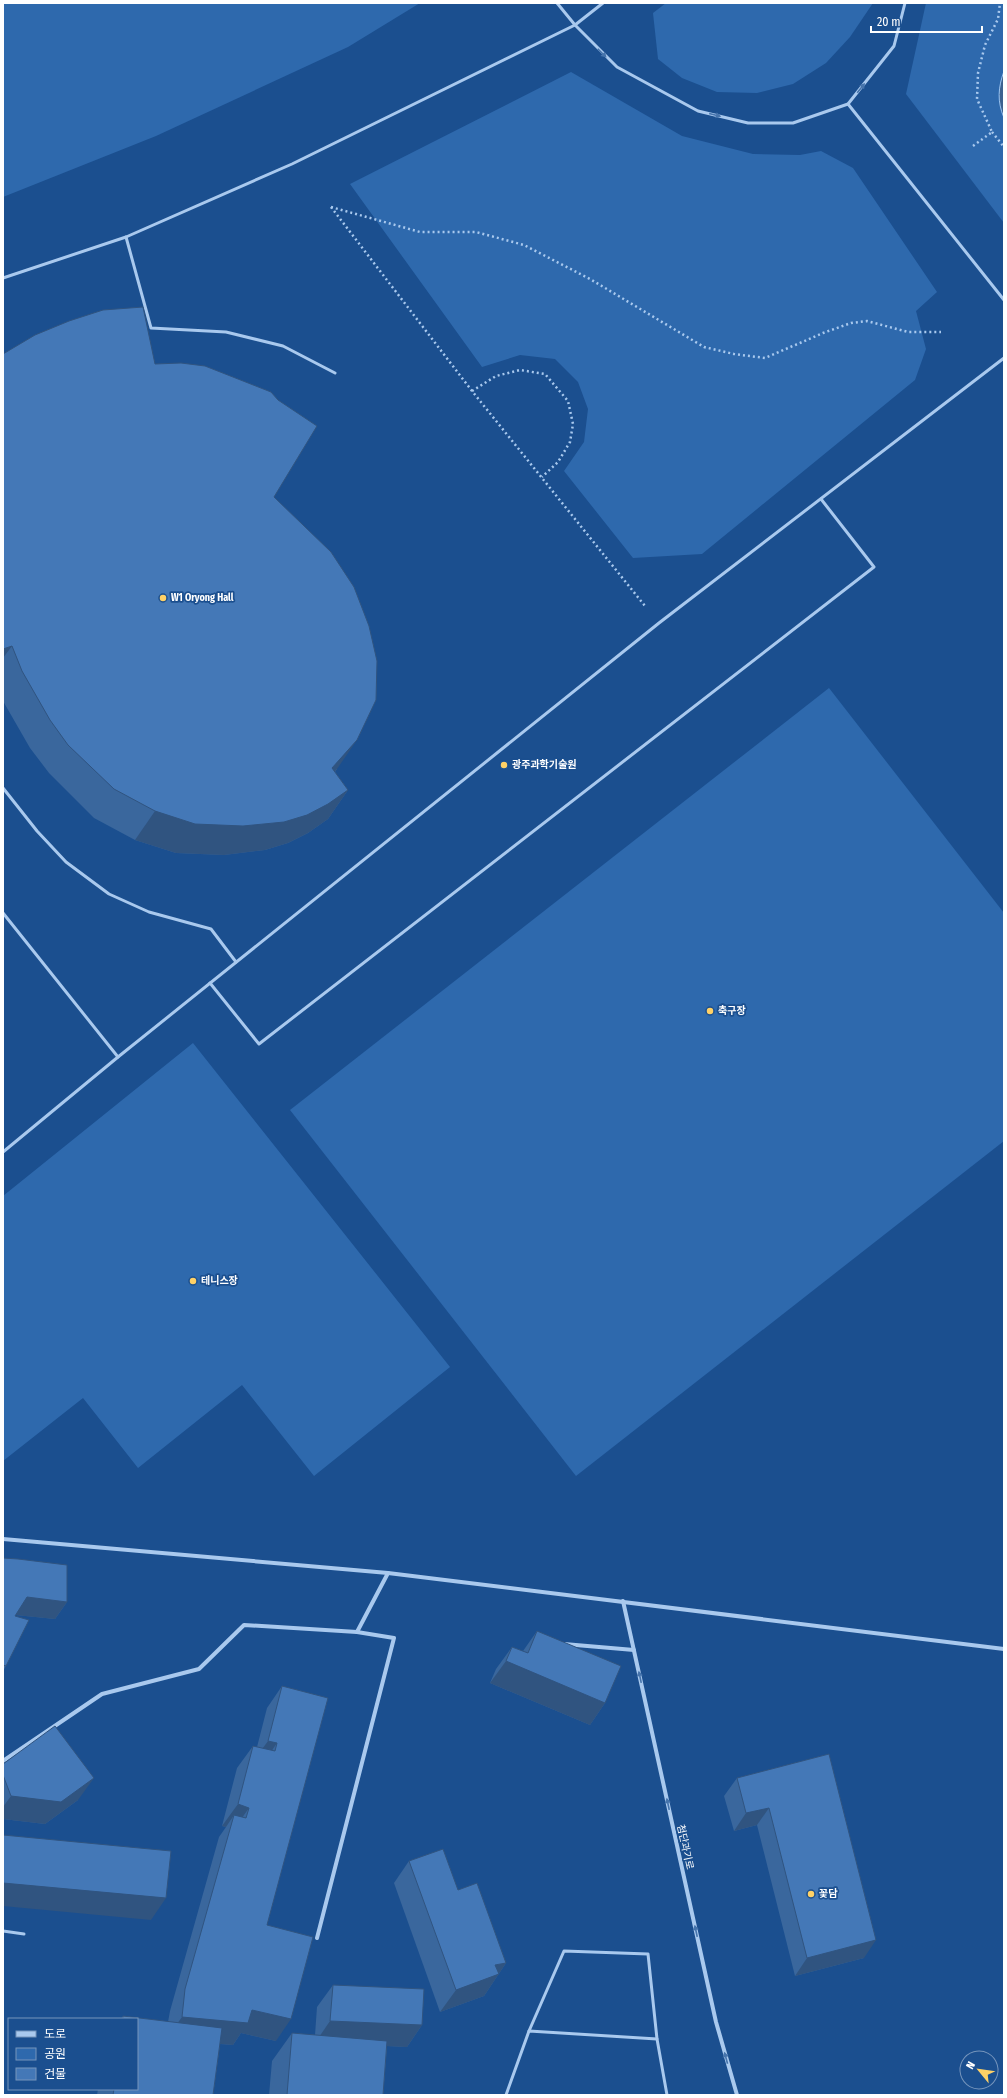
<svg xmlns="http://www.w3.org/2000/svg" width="1007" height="2098" font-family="'Fira Sans Condensed','Noto Sans KR',sans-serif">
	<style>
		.green { fill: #2e69ad }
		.water { fill: #3c6290; stroke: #9cc4f0 }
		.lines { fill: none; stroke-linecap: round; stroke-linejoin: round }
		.path { stroke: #a9c9ee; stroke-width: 2.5; stroke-dasharray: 2 3; stroke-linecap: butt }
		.service { stroke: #a9c9ee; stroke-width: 3 }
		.minor { stroke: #a9c9ee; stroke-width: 4 }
		.wall { fill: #3a679d }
		.shaded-wall { fill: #305480 }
		.building { fill: #4478b7; stroke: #305480 }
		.oneway { fill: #4674ac }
		.poi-dot { fill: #ffd166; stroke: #1b4f8f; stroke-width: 1.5 }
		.labels { text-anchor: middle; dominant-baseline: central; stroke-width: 3.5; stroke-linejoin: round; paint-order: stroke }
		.poi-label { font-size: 10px; font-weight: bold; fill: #fff; stroke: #1b4f8f; text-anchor: start }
		.street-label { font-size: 10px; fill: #fff; stroke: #1b4f8f }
	</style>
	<rect width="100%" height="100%" fill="#1b4f8f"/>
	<g class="green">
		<path d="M3,3H420L348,47L156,136L3,197Z"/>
		<path d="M666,3H873L850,37L826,63L793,84L757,93L717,92L682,78L658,59L653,13Z"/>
		<path d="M926,3H1004V223L906,94Z"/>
		<path d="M571,72L682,136L753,154L800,155L821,151L853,168L937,292L916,311L926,349L915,380L702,554L633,558L564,471L584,442L588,409L578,382L555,359L520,355L482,367L350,184Z"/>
		<path d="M829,688L1004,913V1141L576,1476L290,1110Z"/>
		<path d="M193,1043L450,1367L314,1476L242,1385L138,1468L83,1398L3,1461V1196Z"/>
	</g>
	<path class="water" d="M1004,71V118C997,101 998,88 1004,71Z"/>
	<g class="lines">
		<g class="path">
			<path d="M992,132L1004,147"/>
			<path d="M973,146L992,132L977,99L978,73L985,45L998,19L1000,3"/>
			<path d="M331,207L420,232H476L524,245L590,279L704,347L734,354L765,358L823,333L851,323L867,321L908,332H941"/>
			<path d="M331,207L472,391L645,606"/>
			<path d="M472,391L496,376L520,370L545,374L568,401L573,424L570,442L558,462L542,477"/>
		</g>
		<g class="service">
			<path d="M557,3L575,25L617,67L698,111L748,123H793L848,104L894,46L905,3"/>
			<path d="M848,104L1004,300"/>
			<path d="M126,237L151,328L226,332L283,346L335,373"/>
			<path d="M3,278L126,237L292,164L575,25L603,3"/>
			<path d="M3,788L37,831L66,862L109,894L149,912L211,929L236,962"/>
			<path d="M3,913L118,1057"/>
			<path d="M210,983L259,1044L874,567L821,499"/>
			<path d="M3,1152L118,1057L659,623L1004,358"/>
			<path d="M3,1931L24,1934"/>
			<path d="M529,2031L564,1951L648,1954L657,2039"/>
			<path d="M506,2095L529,2031L657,2039L667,2095"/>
		</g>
		<g class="minor">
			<path d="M3,1539L388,1573L1004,1649"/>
			<path d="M623,1601L716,2022L737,2095"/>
			<path d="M564,1644L634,1650"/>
			<path d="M3,1761L102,1694L199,1669L244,1625L357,1632L388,1573"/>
			<path d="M317,1938L394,1638L357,1632"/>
		</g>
	</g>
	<g class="wall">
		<path d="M3,354L155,364L274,497L337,769L335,772L348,790L328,819L308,833L288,843L265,850L224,855L176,853L135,840L94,818L49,773L30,748L3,701Z"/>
		<path d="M3,1558L67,1602L55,1619L16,1615L6,1666L3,1671Z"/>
		<path d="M537,1631L605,1703L590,1725L490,1683L496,1669L512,1647L523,1651Z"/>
		<path d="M282,1686L267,1925L276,2041L241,2033L233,2045L220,2044L213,2095H97L98,2089H137V2019H121L123,2016L168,2022L170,2011L219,1837L226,1827L222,1826L237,1768L253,1746L257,1747L267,1708Z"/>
		<path d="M829,1754L864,1958L795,1976L757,1825L734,1831L724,1796L737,1778Z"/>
		<path d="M3,1764L78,1800L45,1824L3,1819Z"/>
		<path d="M409,1861L458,1890L506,1963L484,1996L440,2012L394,1883Z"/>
		<path d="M333,1985L422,2025L407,2047L387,2046L383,2095H269L272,2061L292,2033L315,2035L317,2007Z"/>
	</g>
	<g class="shaded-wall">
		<path d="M12,646L3,658V649Z"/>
		<path d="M357,740L337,769L312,797L332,768Z"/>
		<path d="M348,790L328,819L308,833L288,843L265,850L224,855L176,853L135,840L155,811Z"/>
		<path d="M27,1597L67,1602L55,1619L15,1615Z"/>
		<path d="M506,1661L605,1703L590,1725L490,1683Z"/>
		<path d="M268,1741L277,1743L262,1765L252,1763Z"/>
		<path d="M94,1778L78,1800L45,1824L3,1819V1807L11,1796Z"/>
		<path d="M238,1804L249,1808L234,1829V1815L226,1827L222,1826Z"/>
		<path d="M769,1808L757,1825L734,1831L746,1813Z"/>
		<path d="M3,1883L166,1898L151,1920L3,1906Z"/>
		<path d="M876,1940L864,1958L795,1976L807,1958Z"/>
		<path d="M506,1963L484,1996L440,2012L456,1990L495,1965Z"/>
		<path d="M252,2010L291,2019L276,2041L241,2033L233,2045L166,2039L182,2017Z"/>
		<path d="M330,2021L422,2025L407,2047L315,2043Z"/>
	</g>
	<g class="building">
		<path d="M143,307L155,364L181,363L205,366L271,392L278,400L317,426L274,497L331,552L354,587L369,626L377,661L376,700L357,740L332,768L348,790L328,804L307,815L284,822L243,826L195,824L155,811L114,789L68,745L50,720L22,671L12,646L3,649V354L35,335L69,321L103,310Z"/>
		<path d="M3,1558L18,1559L67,1565V1602L27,1597L15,1616L29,1620L6,1666L3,1665Z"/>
		<path d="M537,1631L621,1666L605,1703L506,1661L512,1647L528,1653Z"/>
		<path d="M282,1686L328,1698L267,1925L313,1937L291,2019L252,2010L248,2023L182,2017L185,1989L234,1815L246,1818L249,1808L238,1804L253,1746L275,1751L277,1743L268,1741Z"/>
		<path d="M55,1726L94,1778L61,1802L11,1796L3,1775V1764Z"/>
		<path d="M829,1754L876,1940L807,1958L769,1808L746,1813L737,1778Z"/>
		<path d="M3,1835L171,1851L166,1898L3,1883Z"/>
		<path d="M443,1849L458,1890L477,1883L506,1963L495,1965L499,1974L456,1990L409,1861Z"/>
		<path d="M333,1985L424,1989L422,2025L330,2021Z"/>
		<path d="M123,2016L222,2028L213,2095H113L114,2089H137V2019H123Z"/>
		<path d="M292,2033L387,2041L383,2095H287Z"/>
	</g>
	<defs><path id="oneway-solid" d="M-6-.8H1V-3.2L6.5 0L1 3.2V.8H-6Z"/></defs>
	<g class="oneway">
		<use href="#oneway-solid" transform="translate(602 53) rotate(45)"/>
		<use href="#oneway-solid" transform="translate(861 88) rotate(-51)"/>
		<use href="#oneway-solid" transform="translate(715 115) rotate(14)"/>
		<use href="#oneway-solid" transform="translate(640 1677) rotate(-102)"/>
		<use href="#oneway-solid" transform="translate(668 1804) rotate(-102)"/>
		<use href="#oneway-solid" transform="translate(696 1931) rotate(-102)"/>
		<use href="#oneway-solid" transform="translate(726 2058) rotate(-105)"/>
	</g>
	<g class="poi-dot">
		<circle cx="163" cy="598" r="4"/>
		<circle cx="504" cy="765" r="4"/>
		<circle cx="710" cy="1011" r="4"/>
		<circle cx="193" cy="1281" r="4"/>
		<circle cx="811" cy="1894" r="4"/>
	</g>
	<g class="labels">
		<g class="poi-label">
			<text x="171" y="598">W1 Oryong Hall</text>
			<text x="512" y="765">광주과학기술원</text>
			<text x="718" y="1011">축구장</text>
			<text x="201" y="1281">테니스장</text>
			<text x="819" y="1894">꽃담</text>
		</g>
		<g class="street-label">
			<text transform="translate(685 1847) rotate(78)">첨단과기로</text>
		</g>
	</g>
	<rect width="1007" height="2098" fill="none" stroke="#ffffff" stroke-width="8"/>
	<rect x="8" y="2018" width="130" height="72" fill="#1b4f8f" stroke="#7695bc"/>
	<rect x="16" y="2031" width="20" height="6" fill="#a9c9ee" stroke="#7695bc"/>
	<text x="44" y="2038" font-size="12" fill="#ffffff">도로</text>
	<rect x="16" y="2048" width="20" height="12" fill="#2e69ad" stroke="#7695bc"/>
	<text x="44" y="2058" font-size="12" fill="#ffffff">공원</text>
	<rect x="16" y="2068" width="20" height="12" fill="#4478b7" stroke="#7695bc"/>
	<text x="44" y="2078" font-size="12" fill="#ffffff">건물</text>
	<g transform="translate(979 2070) rotate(299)"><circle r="19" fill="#1b4f8f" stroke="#7695bc"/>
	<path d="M0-3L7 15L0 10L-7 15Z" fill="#ffd166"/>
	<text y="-6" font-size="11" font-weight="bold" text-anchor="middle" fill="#ffffff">N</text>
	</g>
	<path d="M871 26v6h111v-6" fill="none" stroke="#ffffff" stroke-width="2"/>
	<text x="877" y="26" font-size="12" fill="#ffffff" stroke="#1b4f8f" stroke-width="3" paint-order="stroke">20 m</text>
</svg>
